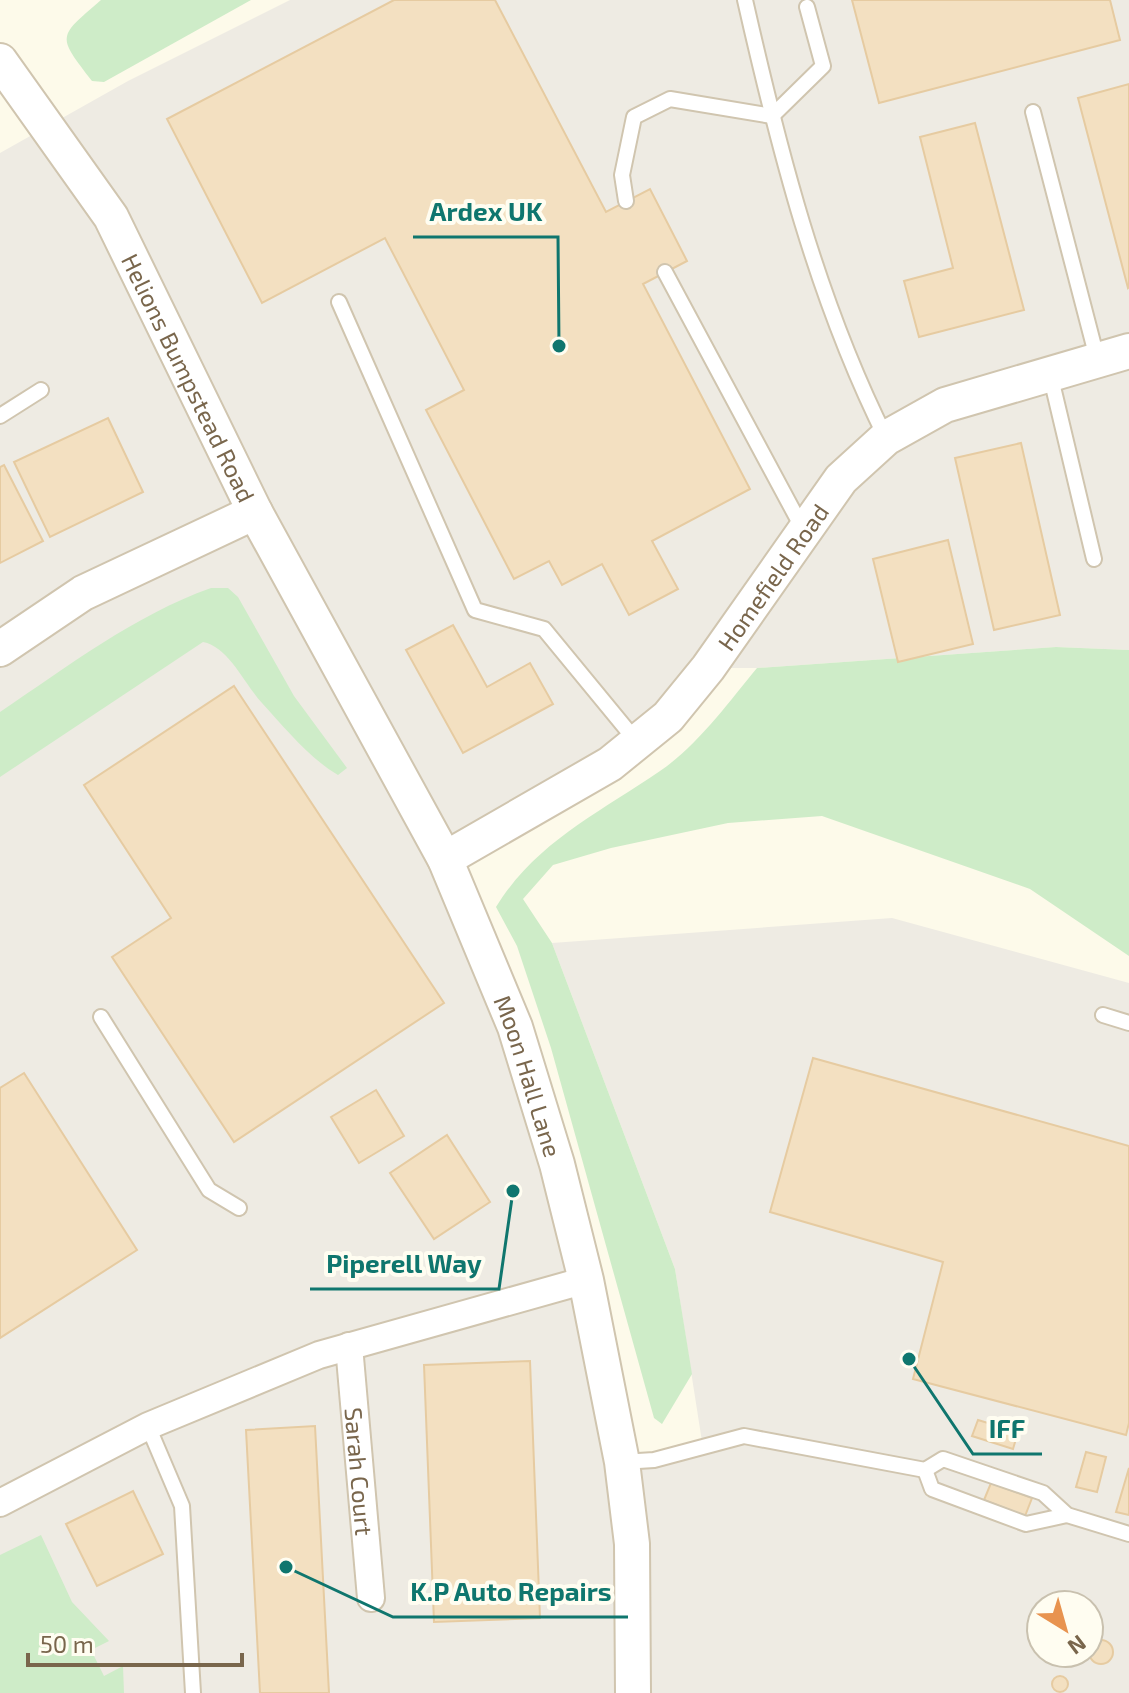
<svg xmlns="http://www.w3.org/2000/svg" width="1129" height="1693" font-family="'Exo 2',sans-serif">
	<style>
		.industrial { fill: #eeebe3; fill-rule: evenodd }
		.green { fill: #ceecc8 }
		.building { fill: #f3e0c1; stroke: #e6cba1; stroke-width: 2 }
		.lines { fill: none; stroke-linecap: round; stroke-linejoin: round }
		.service-casing { stroke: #d0c5af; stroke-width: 18 }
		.minor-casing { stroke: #d0c5af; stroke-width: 30 }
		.tertiary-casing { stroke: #d0c5af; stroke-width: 38 }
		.service { stroke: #fff; stroke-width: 14 }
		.minor { stroke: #fff; stroke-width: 26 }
		.tertiary { stroke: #fff; stroke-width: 34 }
		.labels { text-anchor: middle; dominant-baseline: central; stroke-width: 8; stroke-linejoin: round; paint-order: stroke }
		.street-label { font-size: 24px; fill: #79664c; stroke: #fffdf1 }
		.leader { fill: none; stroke: #0f766e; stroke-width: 3 }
		.callout-dot { fill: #0f766e; stroke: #fffdf1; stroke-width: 3 }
		.callout-label { font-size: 26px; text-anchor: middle; font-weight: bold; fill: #0f766e; stroke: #fffdf1; stroke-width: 8; stroke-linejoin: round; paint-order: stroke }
	</style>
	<rect width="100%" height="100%" fill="#fdfaea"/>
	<path class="industrial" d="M290,0H1129V650L1056,647L757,668H708L668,717L445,859L515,1027L622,1461L703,1448L675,1269L552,943L892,918L1129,983V1693H0V153L128,81ZM1041,1605H1089V1653H1041Z"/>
	<g class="green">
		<path d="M101,0H251L104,82L92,81C57,35 57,38 101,0Z"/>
		<path d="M211,588H228L238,597L294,696L347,768L338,775C309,758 285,728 262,703C245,685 229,647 203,642L0,777V712C67,667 135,615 211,588Z"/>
		<path d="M1056,647L1129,650V956L1030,889L822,816L728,823L611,848L553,865L523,899L552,943L675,1269L692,1374L662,1424L654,1418L551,1048L517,946L496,907C536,842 599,813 660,771C698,745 728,703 757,668Z"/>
		<path d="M41,1535L72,1602L109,1641L91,1650L104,1676L123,1666L124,1693H0V1555Z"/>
	</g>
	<g class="building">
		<path d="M394,0H495L606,212L650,189L687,261L643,284L750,489L652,541L678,589L629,615L602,564L562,585L549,561L514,579L426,410L464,390L385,238L262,303L167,119Z"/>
		<path d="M852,0H1110L1120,40L879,103Z"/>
		<path d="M1129,84V287L1128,288L1078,98Z"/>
		<path d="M975,123L1024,310L919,337L904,281L953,268L920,137Z"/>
		<path d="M108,418L143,492L50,537L14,462Z"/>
		<path d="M1021,443L1060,615L994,630L955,458Z"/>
		<path d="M4,465L43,541L0,563V467Z"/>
		<path d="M948,540L973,644L898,662L873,559Z"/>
		<path d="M453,625L487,687L530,663L553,704L463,753L406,650Z"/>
		<path d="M234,686L444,1003L234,1142L112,957L171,918L84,785Z"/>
		<path d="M813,1058L1129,1146V1423L1126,1435L913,1379L943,1262L770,1212Z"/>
		<path d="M24,1073L137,1250L0,1338V1088Z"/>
		<path d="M376,1090L404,1136L359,1163L331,1117Z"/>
		<path d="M447,1135L490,1202L434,1239L390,1173Z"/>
		<path d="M530,1361L540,1618L434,1622L424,1365Z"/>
		<path d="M978,1420L1018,1432L1013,1449L972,1436Z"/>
		<path d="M315,1426L329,1693H260L246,1430Z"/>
		<path d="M1086,1452L1106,1457L1097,1492L1076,1487Z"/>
		<path d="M1129,1468V1515L1116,1512Z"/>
		<path d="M991,1483L1032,1498L1025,1516L984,1500Z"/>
		<path d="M133,1491L163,1554L97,1586L66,1524Z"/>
		<circle cx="1101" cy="1652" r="12"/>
		<circle cx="1060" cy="1684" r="8"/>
	</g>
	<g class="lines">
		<defs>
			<g id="service">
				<path d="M745,0C779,150 817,300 886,438"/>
				<path d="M1033,112L1097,358"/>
				<path d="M772,116L823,66L807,7"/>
				<path d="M626,201L622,175L634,117L670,99L772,116"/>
				<path d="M665,272L803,529"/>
				<path d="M339,302L475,610L544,629L637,742"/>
				<path d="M1050,374L1094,559"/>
				<path d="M0,416L41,390"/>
				<path d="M1103,1015L1129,1023"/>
				<path d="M101,1017L209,1190L239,1208"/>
				<path d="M148,1426L182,1506L193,1693"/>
				<path d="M622,1462L654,1460L744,1436L925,1470L943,1459L1043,1493L1067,1515L1129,1534"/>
				<path d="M925,1470L932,1489L1026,1524L1067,1515"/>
			</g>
			<g id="minor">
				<path id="s1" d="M349,1346L371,1598"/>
				<path d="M0,1503L148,1426L319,1355L586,1280"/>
			</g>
			<g id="tertiary">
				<path id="s2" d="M0,61L111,217L255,512L445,859L515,1027L557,1164L586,1280L622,1462L632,1544L633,1693"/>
				<path d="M0,649L83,593L255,512"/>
				<path id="s3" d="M445,859L610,764L668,717L708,668L841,479L886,438L945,405L1129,351"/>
			</g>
		</defs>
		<use href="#service" class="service-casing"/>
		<use href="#minor" class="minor-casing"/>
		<use href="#tertiary" class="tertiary-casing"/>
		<use href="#service" class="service"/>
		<use href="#minor" class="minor"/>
		<use href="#tertiary" class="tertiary"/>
	</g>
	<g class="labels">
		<g class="street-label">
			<text stroke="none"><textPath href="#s2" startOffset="370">Helions Bumpstead Road</textPath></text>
			<text stroke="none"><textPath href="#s3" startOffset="440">Homefield Road</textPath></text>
			<text stroke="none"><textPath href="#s2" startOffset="1148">Moon Hall Lane</textPath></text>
			<text stroke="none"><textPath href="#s1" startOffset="126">Sarah Court</textPath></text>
		</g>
	</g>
	<path class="leader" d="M559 346L558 237H413M513 1191L499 1289H310M909 1359L973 1454H1042M286 1567L393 1617H628"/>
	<g class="callout-dot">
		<circle cx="559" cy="346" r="8"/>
		<circle cx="513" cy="1191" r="8"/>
		<circle cx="909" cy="1359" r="8"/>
		<circle cx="286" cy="1567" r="8"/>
	</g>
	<g class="callout-label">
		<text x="486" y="221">Ardex UK</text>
		<text x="404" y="1273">Piperell Way</text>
		<text x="1007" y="1438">IFF</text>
		<text x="511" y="1601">K.P Auto Repairs</text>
	</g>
	<g transform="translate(1065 1629) rotate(143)"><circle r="38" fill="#fffdf1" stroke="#c9c1af" stroke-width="2"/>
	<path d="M0-6L14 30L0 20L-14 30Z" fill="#e8934f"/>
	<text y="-12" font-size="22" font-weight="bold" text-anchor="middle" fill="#79664c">N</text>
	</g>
	<path d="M28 1653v12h214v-12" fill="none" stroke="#79664c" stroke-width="4"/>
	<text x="40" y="1653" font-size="24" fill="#79664c" stroke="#fffdf1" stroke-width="6" paint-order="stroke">50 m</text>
</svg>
